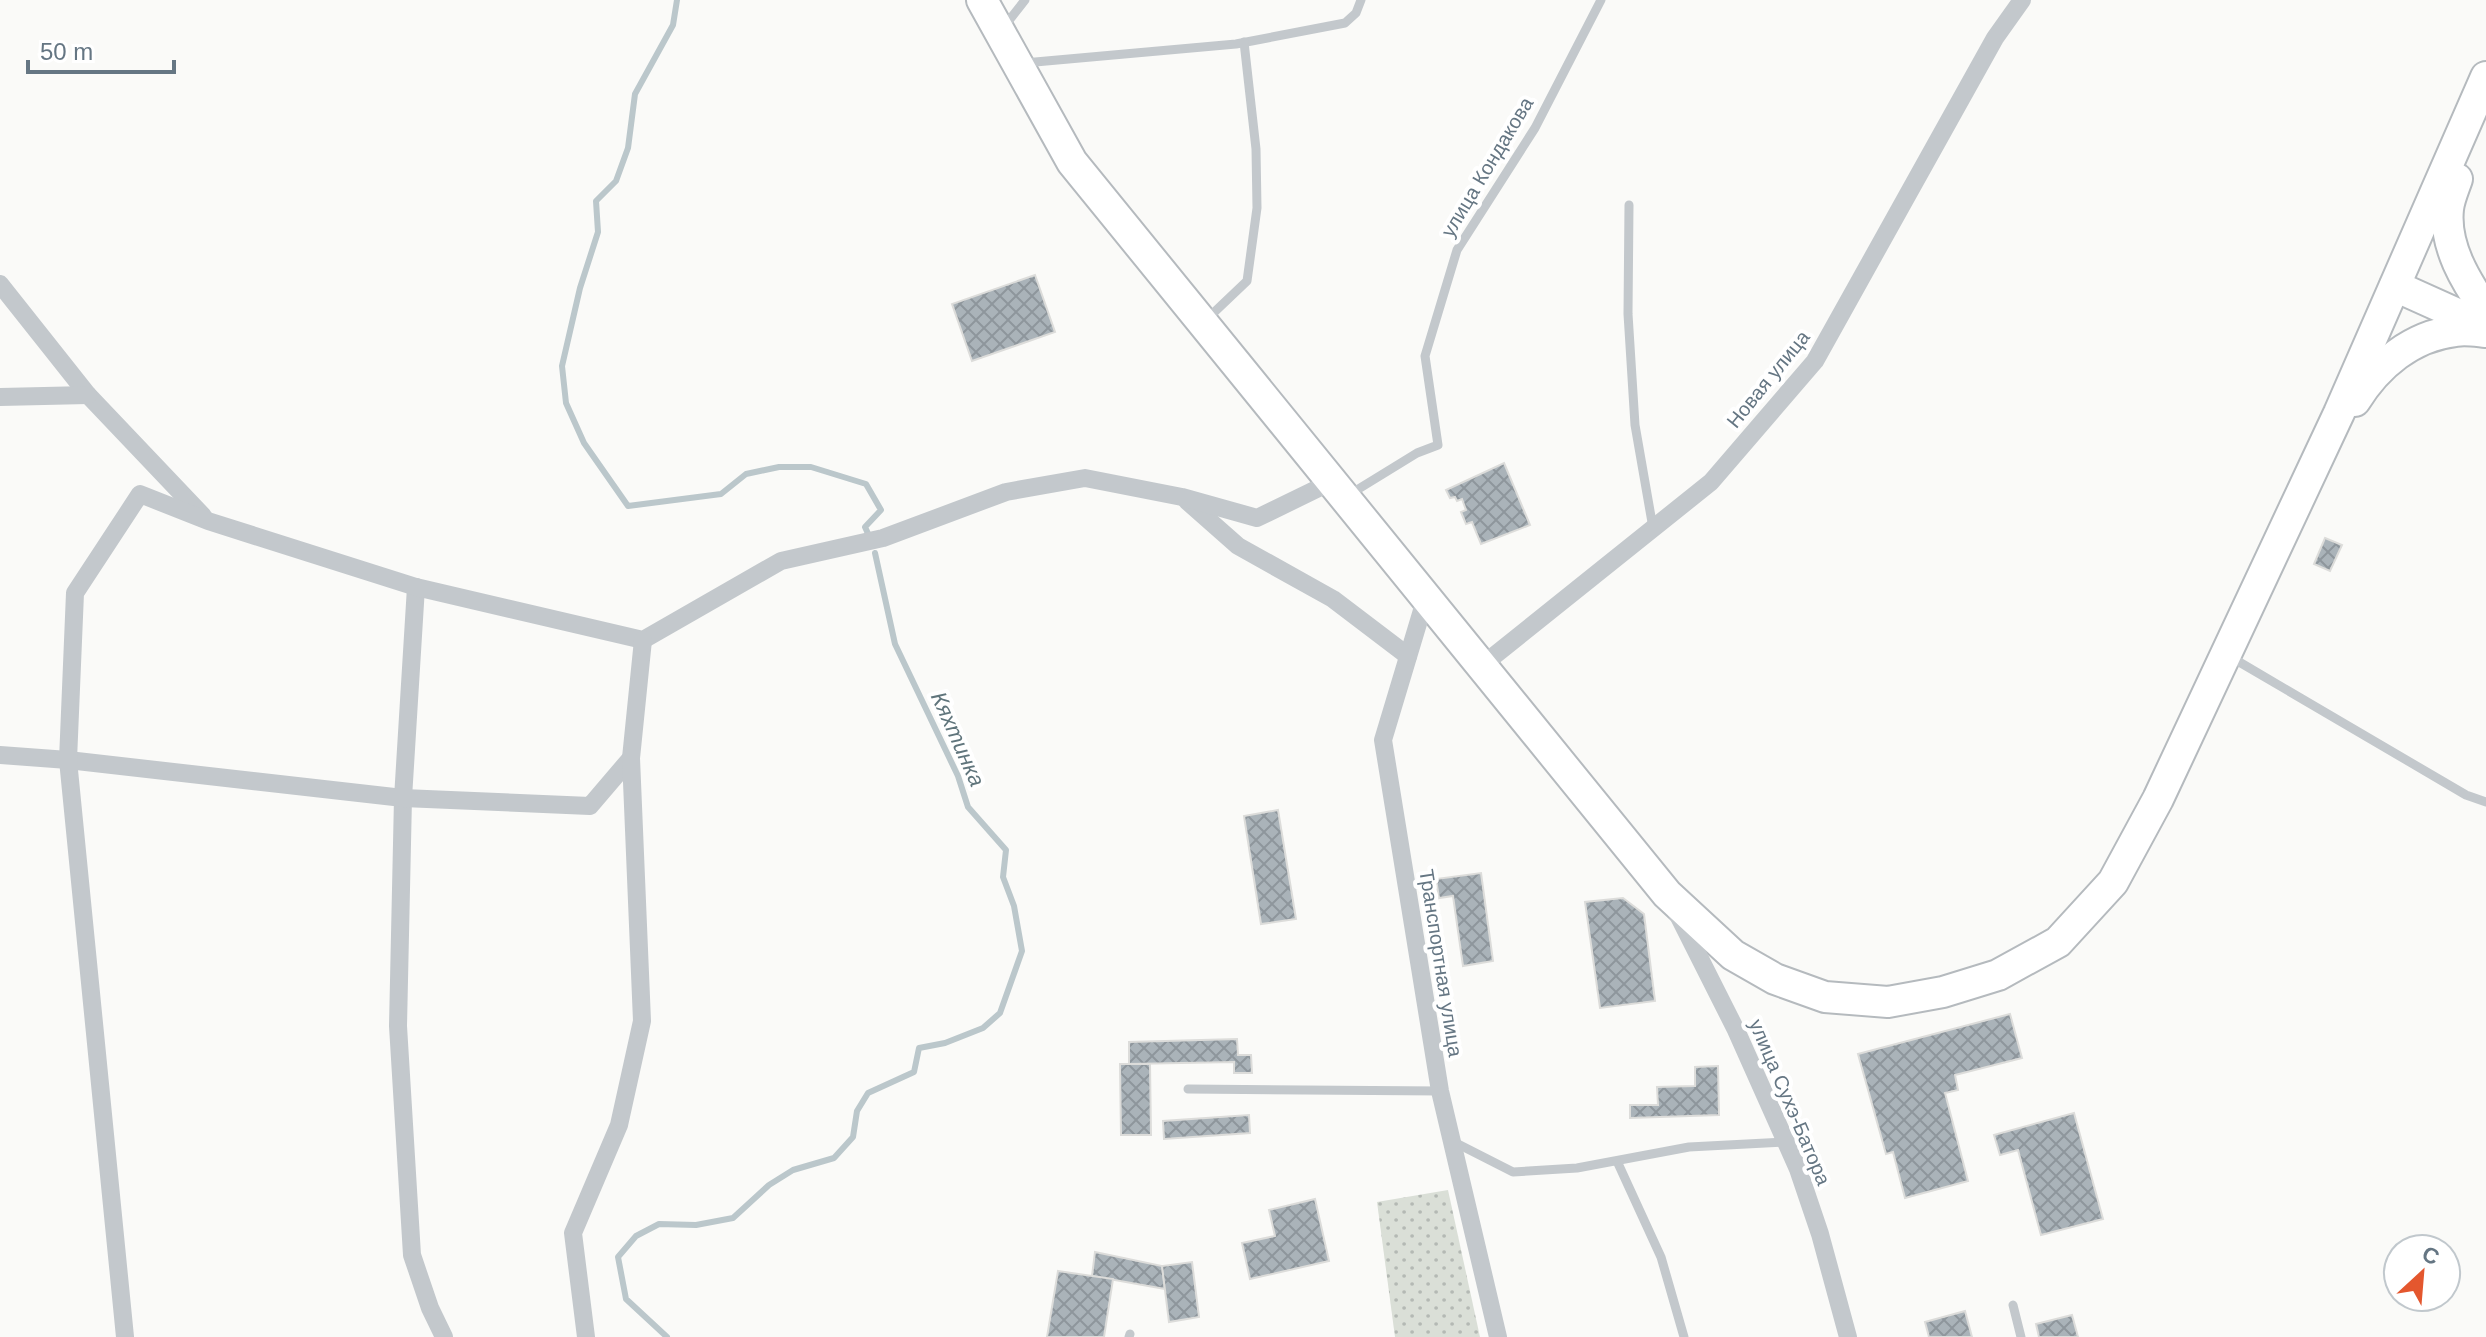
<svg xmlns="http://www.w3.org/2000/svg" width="2486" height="1337" font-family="Helvetica,sans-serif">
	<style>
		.green { fill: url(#green-dots) }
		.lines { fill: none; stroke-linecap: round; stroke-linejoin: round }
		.stream { stroke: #bbc7cb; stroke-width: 6 }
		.building { fill: url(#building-cross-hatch); stroke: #dcdcda; stroke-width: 2 }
		.primary-casing { stroke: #b5babe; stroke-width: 34 }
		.lane { stroke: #c3c8cc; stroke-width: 9 }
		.street { stroke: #c3c8cc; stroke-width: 18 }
		.primary { stroke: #fff; stroke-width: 30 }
		.labels { text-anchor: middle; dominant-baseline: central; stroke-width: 8; stroke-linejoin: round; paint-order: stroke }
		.street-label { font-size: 20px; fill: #657683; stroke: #fff }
		.water-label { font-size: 22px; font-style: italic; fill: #60757c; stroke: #fff }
	</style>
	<defs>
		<pattern id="green-dots" width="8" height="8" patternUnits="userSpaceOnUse" patternTransform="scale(2)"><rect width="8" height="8" fill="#dadfd7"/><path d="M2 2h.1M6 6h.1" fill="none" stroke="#b4b9b4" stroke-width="1.8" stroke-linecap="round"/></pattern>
		<pattern id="building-cross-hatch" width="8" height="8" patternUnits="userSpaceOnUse" patternTransform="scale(2)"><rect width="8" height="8" fill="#aab3b9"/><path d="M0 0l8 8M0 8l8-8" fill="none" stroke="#8e969c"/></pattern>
	</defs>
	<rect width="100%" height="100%" fill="#fafaf8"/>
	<path class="green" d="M1448,1190L1480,1337H1395L1377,1202Z"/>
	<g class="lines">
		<g class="stream">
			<path d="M677,0L673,25L635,94L628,148L616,181L596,201L598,232L580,288L562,366L566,403L584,443L628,506L721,494L746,474L779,467H811L866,484L881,510L865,527L870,538"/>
			<path d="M667,1337L626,1299L618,1257L636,1236L659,1224L696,1225L733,1218L769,1185L793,1170L834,1158L853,1137L857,1111L868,1093L914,1072L919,1048L945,1043L983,1028L1000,1013L1022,951L1014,906L1003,877L1006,850L968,807L958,776L895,644L875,553"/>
		</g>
	</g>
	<g class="building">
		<path d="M1035,275L1055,332L972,361L952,304Z"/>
		<path d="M1504,463L1530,525L1481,544L1472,522L1466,524L1461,512L1466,510L1462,499L1457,501L1455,497L1450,498L1446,490Z"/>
		<path d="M2325,538L2342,545L2330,571L2314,564Z"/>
		<path d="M1278,810L1296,919L1261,924L1244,816Z"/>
		<path d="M1481,873L1493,961L1463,966L1453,896L1439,898L1436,879Z"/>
		<path d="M1623,898L1644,914L1655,1001L1600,1008L1585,902Z"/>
		<path d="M2010,1014L2022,1058L1955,1075L1958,1090L1945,1093L1968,1181L1905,1198L1893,1152L1886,1154L1858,1054Z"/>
		<path d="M1237,1039L1238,1055H1251L1252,1073H1234V1062L1129,1064V1042Z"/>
		<path d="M1120,1064H1150L1151,1135H1121Z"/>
		<path d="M1718,1066L1719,1115L1630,1118V1105H1658L1657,1087L1695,1086V1067Z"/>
		<path d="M2074,1113L2103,1219L2041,1235L2018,1150L2000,1155L1994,1135Z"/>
		<path d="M1249,1115L1250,1133L1164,1139L1163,1121Z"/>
		<path d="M1315,1199L1329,1261L1250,1279L1242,1243L1275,1236L1269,1210Z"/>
		<path d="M1095,1252L1162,1266L1165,1289L1092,1276Z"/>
		<path d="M1192,1262L1199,1317L1169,1322L1162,1266Z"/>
		<path d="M1058,1271L1113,1279L1104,1337H1047Z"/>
		<path d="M1965,1311L1972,1337H1929L1925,1322Z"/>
		<path d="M2072,1315L2078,1337H2039L2036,1324Z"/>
	</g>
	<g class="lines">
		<defs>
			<g id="primary">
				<path d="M982,0L1072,162L1667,894L1733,955L1775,979L1825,997L1888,1002L1943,992L1998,975L2058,942L2113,882L2158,799L2339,413L2486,77"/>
				<path d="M2457,179C2454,188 2449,199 2448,209C2444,246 2466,282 2486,310"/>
				<path d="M2395,286L2484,326"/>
				<path d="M2355,401C2377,365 2412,336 2455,331C2465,329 2476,331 2486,332"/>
			</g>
		</defs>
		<use href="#primary" class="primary-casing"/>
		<g class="lane">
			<path d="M1003,28L1025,0"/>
			<path d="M1024,63L1236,44L1345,23L1356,13L1361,0"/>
			<path d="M1629,205L1628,314L1635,425L1653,528"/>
			<path d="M1206,320L1247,281L1257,208L1256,149L1244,42"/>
			<path d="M1347,496L1417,453L1438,445L1425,356L1457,250L1535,128L1601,0"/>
			<path d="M2229,656L2466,795L2486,802"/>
			<path d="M1188,1089L1440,1091"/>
			<path d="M1452,1141L1513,1172L1577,1168L1689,1147L1787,1142"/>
			<path d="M1617,1161L1661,1257L1684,1337"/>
			<path d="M2013,1305L2021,1337"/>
			<path d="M1129,1337L1130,1334"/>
		</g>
		<g class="street">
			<path d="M0,284L88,395L203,516"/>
			<path d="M0,397L88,395"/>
			<path d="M1187,501L1238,546L1333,599L1408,656"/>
			<path d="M416,587L403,798L398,1026L412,1255L430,1308L444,1337"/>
			<path d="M1426,597L1383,740L1440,1091L1498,1337"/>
			<path d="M1480,667L1711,482L1815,361L1995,38L2022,0"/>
			<path d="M0,755L68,760L403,798L590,806L631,758"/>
			<path d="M1676,911L1736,1030L1798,1169L1820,1234L1848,1337"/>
			<path d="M125,1337L68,760L75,593L140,494L208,521L416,587L643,640L781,561L883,538L1006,492L1085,478L1182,497L1257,518L1331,482"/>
			<path d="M586,1337L573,1233L619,1125L642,1021L631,758L643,640"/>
		</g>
		<use href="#primary" class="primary"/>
	</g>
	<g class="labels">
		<g class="street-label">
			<text transform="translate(1487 167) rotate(-59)">улица Кондакова</text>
			<text transform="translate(1768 379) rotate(-51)">Новая улица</text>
			<text transform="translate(1441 963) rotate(81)">Транспортная улица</text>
			<text transform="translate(1790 1102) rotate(67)">улица Сухэ-Батора</text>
		</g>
		<g class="water-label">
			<text transform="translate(958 739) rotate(66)">Кяхтинка</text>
		</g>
	</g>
	<g transform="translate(2422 1273) rotate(26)"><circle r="38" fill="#ffffff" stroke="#c1c8cd" stroke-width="2"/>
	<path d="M0-6L14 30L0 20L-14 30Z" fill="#e4572e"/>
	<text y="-12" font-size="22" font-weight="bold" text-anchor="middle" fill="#657683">С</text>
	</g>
	<path d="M28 60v12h146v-12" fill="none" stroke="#657683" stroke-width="4"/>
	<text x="40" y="60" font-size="24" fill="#657683" stroke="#ffffff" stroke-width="6" paint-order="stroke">50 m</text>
</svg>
